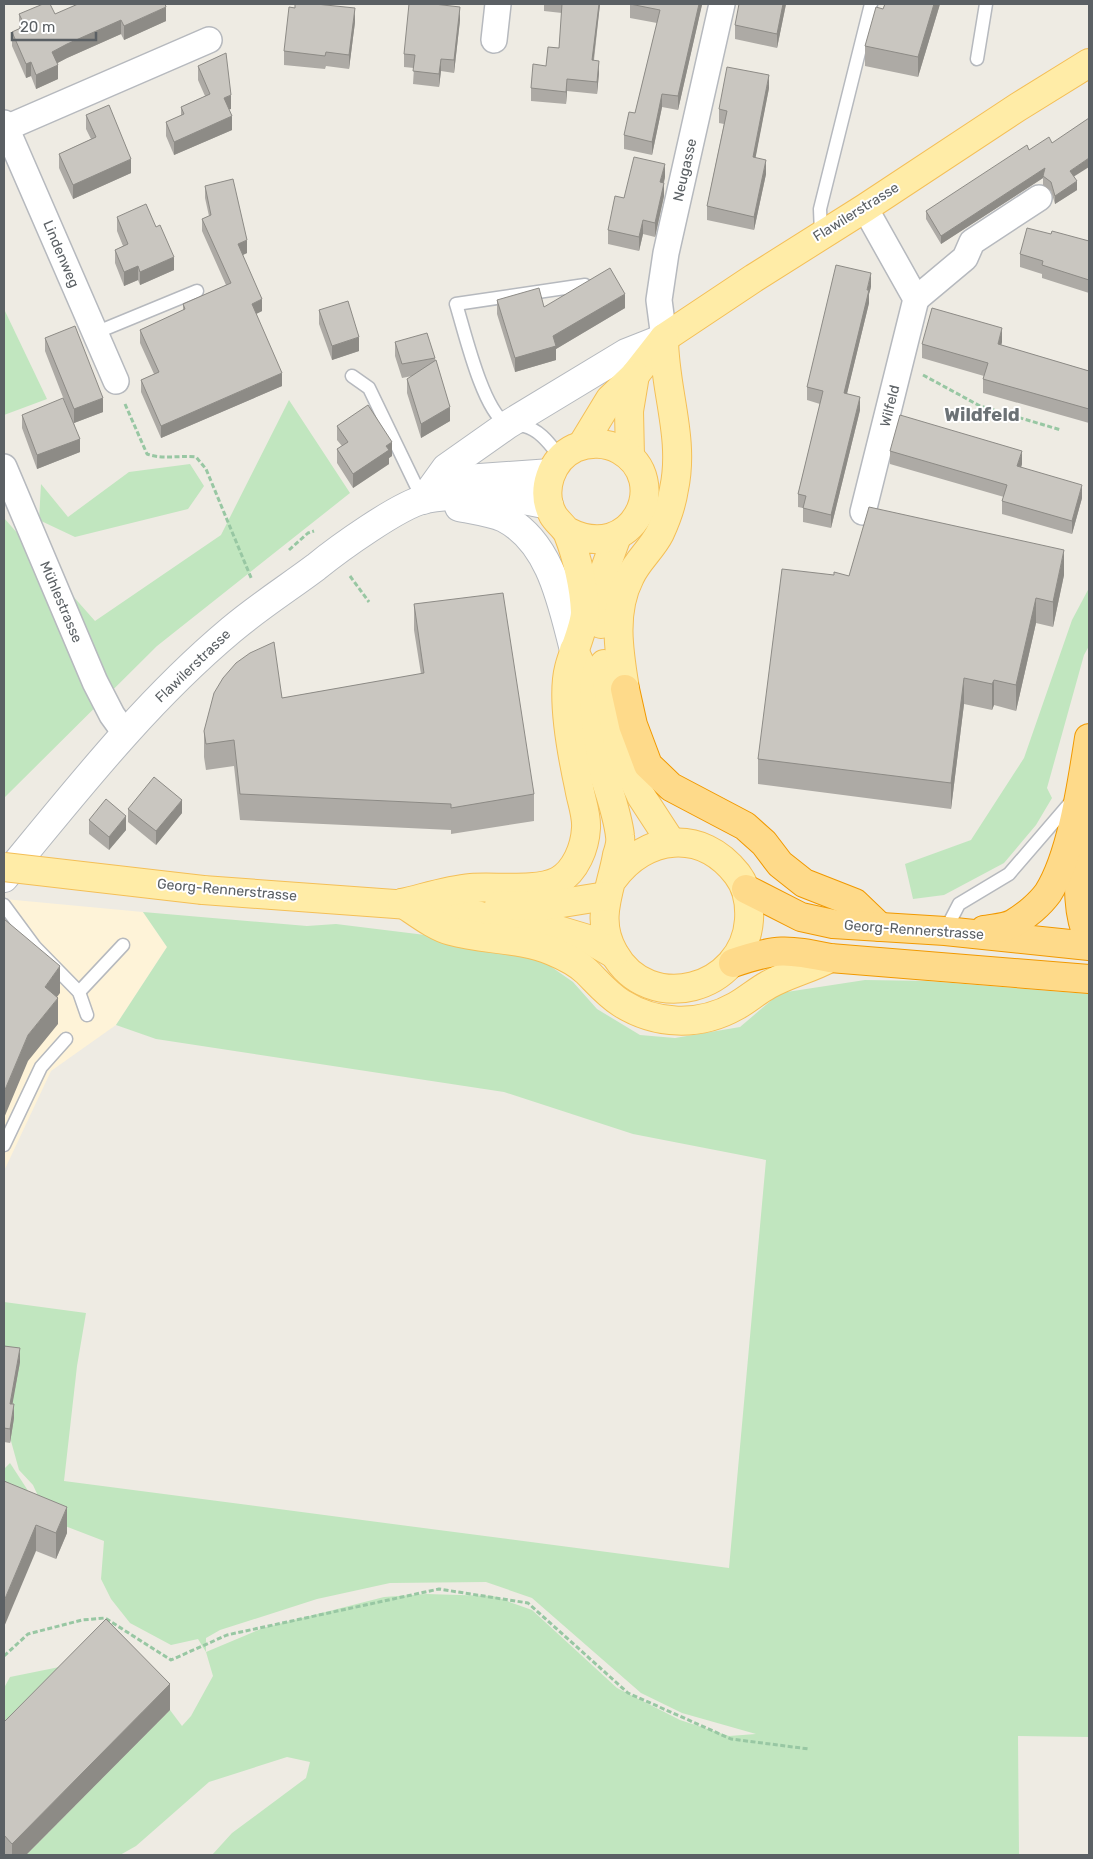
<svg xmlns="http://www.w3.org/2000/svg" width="1093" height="1859" font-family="Rubik,sans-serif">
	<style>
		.commercial { fill: #fef3d8 }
		.green { fill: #c1e6bf; fill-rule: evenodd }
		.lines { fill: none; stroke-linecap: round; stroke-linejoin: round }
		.lane-casing { stroke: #b6b9be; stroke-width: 15 }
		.street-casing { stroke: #b6b9be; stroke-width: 28 }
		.secondary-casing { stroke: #b5b9be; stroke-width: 30 }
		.primary-casing { stroke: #f4bf57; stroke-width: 30 }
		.highway-casing { stroke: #f19900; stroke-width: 30 }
		.path { stroke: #98c7a3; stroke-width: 3; stroke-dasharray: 5 2.5; stroke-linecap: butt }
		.lane { stroke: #fff; stroke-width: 12 }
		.street { stroke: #fff; stroke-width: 25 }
		.secondary { stroke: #fff; stroke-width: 28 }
		.primary { stroke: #ffeca7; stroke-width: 28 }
		.highway { stroke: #feda8a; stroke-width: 28 }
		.primary-bridge-casing { stroke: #f4bf57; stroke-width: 30; stroke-linecap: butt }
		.primary-bridge { stroke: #ffeca7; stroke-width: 28 }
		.wall { fill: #adaaa5 }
		.shaded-wall { fill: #8d8b86 }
		.building { fill: #c9c6c0; stroke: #8d8b86 }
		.labels { text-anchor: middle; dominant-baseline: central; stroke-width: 4; stroke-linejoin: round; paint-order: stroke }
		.street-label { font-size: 14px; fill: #5b6064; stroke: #fff }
		.district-label { font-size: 19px; font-weight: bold; fill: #6c7276; stroke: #fff }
	</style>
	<rect width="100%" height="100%" fill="#eeebe3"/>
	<path class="commercial" d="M4,899L143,912L167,947L116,1025L51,1071L4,1171Z"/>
	<g class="green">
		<path d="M4,309L47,399L4,415Z"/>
		<path d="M289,400L350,493L157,646L4,798V518L95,621L221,535Z"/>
		<path d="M190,464L204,486L188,509L75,537L39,520L41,484L68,517L129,472Z"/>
		<path d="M1089,588V646L1084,655L1047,788L1052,798L1036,825L1004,863L944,895L913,899L905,864L971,840L1024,758L1072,620Z"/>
		<path d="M143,912L307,926L336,924L482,942L543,961L573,982L597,1009L640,1035L675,1038L740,1027L780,993L865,980L927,981L1089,994V1737L1018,1736L1019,1855H212L232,1833L306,1778L310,1762L287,1757L209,1782L136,1846L120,1855H26L170,1710L182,1726L191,1716L213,1676L206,1652L198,1639L171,1645L130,1623L111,1599L101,1579L104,1541L65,1526L44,1509L33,1485L19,1470L11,1441L10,1418L14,1383L20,1361L4,1358V1302L86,1313L77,1366L64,1481L729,1568L766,1160L633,1134L504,1092L156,1039L116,1025L167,947ZM486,1582L532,1598L641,1693L682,1713L756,1734L729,1736L680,1720L617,1688L532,1610L493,1596L426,1594L384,1597L263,1628L206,1652V1638L220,1630L317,1599L390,1583Z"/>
		<path d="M10,1463L38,1506L4,1505V1469Z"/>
		<path d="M89,1661L4,1745V1688L10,1677Z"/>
	</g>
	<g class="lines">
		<defs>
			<g id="lane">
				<path d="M977,59L986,4"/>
				<path d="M821,234L820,209L871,4"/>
				<path d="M95,333L197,291"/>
				<path d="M352,376L369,388L423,500"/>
				<path d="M561,458C551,446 541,430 524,426C518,425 510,427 505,423C482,407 465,333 456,304L585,285"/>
				<path d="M4,905L35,947L79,992L87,1015"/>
				<path d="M945,931L959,904L1009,874L1071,802"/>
				<path d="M79,992L123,945"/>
				<path d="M4,1145L41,1067L66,1039"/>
			</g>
			<g id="street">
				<path d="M494,40L498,4"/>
				<path d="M4,123L116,381"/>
				<path d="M6,128L209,40"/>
				<path d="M916,299L965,258L972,242L1039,198"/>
				<path d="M664,338L659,300L666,253L722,4"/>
				<path d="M4,467L95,682L112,715L125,733"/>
				<path d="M863,512L916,299L865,208"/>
			</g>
			<g id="secondary">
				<path d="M452,480L551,473"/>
				<path d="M423,500L446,468L507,425L626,353L664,338"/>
				<path d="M459,507C473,510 491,512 504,518C551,542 562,604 574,650"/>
				<path d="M4,878C75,792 145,702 231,630C258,607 288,588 316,567C338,549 399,505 425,499C466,491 508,496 549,505"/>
			</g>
			<g id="primary">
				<path d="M582,445L610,399L635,375L664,338L754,278L865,208L1018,107L1089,63"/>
				<path d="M630,457L629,411L635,375"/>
				<path d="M601,624V580L617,536"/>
				<path d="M574,650C578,660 584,670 587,681C593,706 592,732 599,756C605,783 617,809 620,836C621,842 619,849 617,855C611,890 594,919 614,953C649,1016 744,990 749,920C750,904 747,887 737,874C701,828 645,835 613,879"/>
				<path d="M604,664L619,748L641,796L671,842"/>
				<path d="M625,689C619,652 612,612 630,577C637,561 652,549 660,533C666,520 672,503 674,489C685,438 664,389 664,338"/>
				<path d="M203,890L450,908L492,919L548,927L588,939L614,954"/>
				<path d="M402,903C424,898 448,890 471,888C495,886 537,892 558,881C576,871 585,847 586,828C587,815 581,800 579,787C572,755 561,698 569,668C573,652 585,626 585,612C584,587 577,557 568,534C565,527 557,522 553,515C540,491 551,459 575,448C589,442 606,442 620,450C673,480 633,566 567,531"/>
				<path d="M402,903C416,912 435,927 451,931C484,940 520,938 552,951C564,956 578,963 587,972C598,983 607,994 621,1003C656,1025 699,1027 736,1006C747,1000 757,991 768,985C787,974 810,969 830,958"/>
				<path d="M499,905L544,906L606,896"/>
			</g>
			<g id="highway">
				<path d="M625,689L633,725L648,765L671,787L745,826L764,843L780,864L804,883L855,903L880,927"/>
				<path d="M1081,827C1081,862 1073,907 1089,939"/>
				<path d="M746,889L801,917L833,924L945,931L1089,946"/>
				<path d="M984,930C993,928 1006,928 1014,923C1026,916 1040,904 1048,893C1072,855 1082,782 1089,738"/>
				<path d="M733,963C777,948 786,949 830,958L1089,979"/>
			</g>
		</defs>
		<use href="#lane" class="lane-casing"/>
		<use href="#street" class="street-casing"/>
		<use href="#secondary" class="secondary-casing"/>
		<use href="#primary" class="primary-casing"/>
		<use href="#highway" class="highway-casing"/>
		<g class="path">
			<path d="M923,375L980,406L1061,430"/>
			<path d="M125,404L147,454C164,460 178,455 196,457L206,469L252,580"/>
			<path d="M289,550L308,533L314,531"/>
			<path d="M350,576L369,602"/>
			<path d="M4,1656L28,1634L82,1620L105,1618L171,1660L227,1635L439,1589L528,1603L628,1693L731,1739L809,1749"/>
		</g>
		<use href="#lane" class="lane"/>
		<use href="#street" class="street"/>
		<use href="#secondary" class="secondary"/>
		<use href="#primary" class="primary"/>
		<use href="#highway" class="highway"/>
		<defs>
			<path id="primary-bridge" d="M4,867L203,890"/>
		</defs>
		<use href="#primary-bridge" class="primary-bridge-casing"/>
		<use href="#primary-bridge" class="primary-bridge"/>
	</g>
	<g class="wall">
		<path d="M544,4H600L594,60L599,73L597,94L567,91L566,104L531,101V88L559,48L562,13L544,11Z"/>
		<path d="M630,4H702L678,110L662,107L652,155L624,149V135L635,113L657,23L630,18Z"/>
		<path d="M786,4L777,48L735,39V25Z"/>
		<path d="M940,4L918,77L865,66V46L883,9Z"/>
		<path d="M19,14H55L166,21L124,40L121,34L67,58L57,63L58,79L36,89L31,76L26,78L12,46V32L19,29Z"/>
		<path d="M460,20L454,73L441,71L439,87L413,84L414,68L404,67V54Z"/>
		<path d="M355,22L349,69L326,66L325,69L284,65V51Z"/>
		<path d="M198,66L231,109H229L232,130L174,155L166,136V122L181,116V107L205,96L198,80Z"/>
		<path d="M769,88L755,158L766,174L754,230L707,220V206L724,124L719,123V109Z"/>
		<path d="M86,115L131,173L73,199L59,168V154L91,139L86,129Z"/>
		<path d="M1029,150L1074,177L1077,190L1055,204L1051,191L1043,185V178L941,244L926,219V211Z"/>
		<path d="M665,177L664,183V196L655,237L643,234L639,251L608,244V230L624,198Z"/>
		<path d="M205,186L247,253L243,255L262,311L256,314L282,386L161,438L141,392V380L154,374L140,343V330L183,310V304L226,285L202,231V219L209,216L205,198Z"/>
		<path d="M117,217L174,270L140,285L138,280L124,286L115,263V250L123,246L117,231Z"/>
		<path d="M1051,234L1089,241V293L1042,278V274L1020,267V254Z"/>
		<path d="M871,287L869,294V303L847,393L860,410L831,528L803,522V508L798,507V494L820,404L807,400V387Z"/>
		<path d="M497,300L544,307L625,308L556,349V360L515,372L497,314Z"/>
		<path d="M319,310L359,351L332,360L319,324Z"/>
		<path d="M45,338L103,412L74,423L80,452L37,469L22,428V415L73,423L45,351Z"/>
		<path d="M395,342L435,358L450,421L421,438L407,393V379L412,376L402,378L395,356Z"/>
		<path d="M1002,342L1001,345L1089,371V423L983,393V379L984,376L922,358V344Z"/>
		<path d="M337,426L392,456L389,458V464L353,488L337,463V449L342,446L337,440Z"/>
		<path d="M890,451L1022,464L1021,467L1082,498L1072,534L1002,514V501L1004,497L890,464Z"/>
		<path d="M834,575L849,576L1064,575L1053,627L1036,623L1016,711L994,705L992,710L964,704L951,809L758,784V759Z"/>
		<path d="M414,604L534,794V821L451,834V830L240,820L234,766L206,770L204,757V731L282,698L421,674L414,630Z"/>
		<path d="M128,809L182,813L156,845L128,822Z"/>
		<path d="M89,820L126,830L109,850L89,834Z"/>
		<path d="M4,1346L20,1362L12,1404L14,1418L10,1443L4,1442Z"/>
		<path d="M4,1481L67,1533L56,1559L36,1551Z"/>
		<path d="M170,1710L26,1855H4V1722Z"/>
	</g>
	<g class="shaded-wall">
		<path d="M599,4H600L592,72V60Z"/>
		<path d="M699,4H702V5L678,110V96Z"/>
		<path d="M783,4H786L777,48V34Z"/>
		<path d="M934,4H940L918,77V57Z"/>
		<path d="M166,7V21L124,40V26Z"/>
		<path d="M460,7V20L454,73V60Z"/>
		<path d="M355,8V22L349,69V55Z"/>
		<path d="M121,20V34L67,58L52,66V52L67,44Z"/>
		<path d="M441,59V71L439,87V74Z"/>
		<path d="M599,61V73L597,94V82Z"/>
		<path d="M31,62V76L26,78V64Z"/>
		<path d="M58,65V79L36,89V75Z"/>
		<path d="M769,75V88L753,171V157Z"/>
		<path d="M567,79V91L566,104V92Z"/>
		<path d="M662,94V107L652,155V142Z"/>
		<path d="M231,95V109L224,111V98Z"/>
		<path d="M232,116V130L174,155V142Z"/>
		<path d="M1089,158V167L1070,179V171Z"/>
		<path d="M131,159V173L73,199V185Z"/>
		<path d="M766,160V174L754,230V217Z"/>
		<path d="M665,164V177L660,196V182Z"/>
		<path d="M1045,168L1043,178L941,244V236Z"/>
		<path d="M1077,181V190L1055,204V196Z"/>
		<path d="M664,183V196L655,237V223Z"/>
		<path d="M643,220V234L639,251V237Z"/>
		<path d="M247,240V253L238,257V244Z"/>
		<path d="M174,257V270L140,285V272Z"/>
		<path d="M138,266V280L124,286V272Z"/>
		<path d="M871,273V287L869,294V303L844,406V393Z"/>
		<path d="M625,294V308L556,349V360L515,372V358Z"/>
		<path d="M262,299V311L252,316V304Z"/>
		<path d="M1002,328V342L998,358V344Z"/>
		<path d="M359,337V351L332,360V346Z"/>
		<path d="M282,373V386L161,438V426Z"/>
		<path d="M860,397V410L831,528V515Z"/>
		<path d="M103,398V412L74,423V409Z"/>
		<path d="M450,407V421L421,438V424Z"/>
		<path d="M80,439V452L37,469V455Z"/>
		<path d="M392,442V456L389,458V464L353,488V474L386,446Z"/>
		<path d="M1022,451V464L1017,480V466Z"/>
		<path d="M1082,485V498L1072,534V521Z"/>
		<path d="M1064,550V575L1053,627V602Z"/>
		<path d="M1036,598V623L1016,711V685Z"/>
		<path d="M964,678V704L951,809V783Z"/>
		<path d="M994,680V705L992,710V684Z"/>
		<path d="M182,800V813L156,845V831Z"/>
		<path d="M126,816V830L109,850V837Z"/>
		<path d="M60,966V993L45,1013V987Z"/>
		<path d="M58,998V1024L28,1061L4,1118V1092L28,1035Z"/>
		<path d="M20,1348V1362L10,1418V1404Z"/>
		<path d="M14,1404V1418L10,1443V1429Z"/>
		<path d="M67,1507V1533L56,1559V1533Z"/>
		<path d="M36,1525V1551L4,1627V1601Z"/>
		<path d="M170,1684V1710L26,1855H12V1844Z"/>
	</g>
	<g class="building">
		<path d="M43,4H50L55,14L78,4H165L166,7L124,26L121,20L67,44L52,52L58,65L36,75L31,62L26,64L12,32L25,26L19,14Z"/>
		<path d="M295,4H316L355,8L349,55L326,52L325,56L284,51L289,7L295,8Z"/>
		<path d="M409,4H434L460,7L454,60L441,59L439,74L413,71L415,55L404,54Z"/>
		<path d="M562,4H599L592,60L599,61L597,82L567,79L566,92L531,88L533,64L546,66L548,47L559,48Z"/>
		<path d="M630,4H699L678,96L662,94L652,142L624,135L629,112L635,113L660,10Z"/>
		<path d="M739,4H783L777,34L735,25Z"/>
		<path d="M885,4H934L918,57L865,46L876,7L883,9Z"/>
		<path d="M226,53L231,95L224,98L232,116L174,142L166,122L184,114L181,107L210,94L198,66Z"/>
		<path d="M727,67L769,75L753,157L766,160L754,217L707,206L727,111L719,109Z"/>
		<path d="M109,105L131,159L73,185L59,154L96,137L86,115Z"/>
		<path d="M1089,118V158L1070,171L1077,181L1055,196L1051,182L1043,176L1045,168L941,236L926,211L1027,145L1029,150L1049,137L1052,143Z"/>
		<path d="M634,157L665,164L660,182L664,183L655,223L643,220L639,237L608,230L615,196L624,198Z"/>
		<path d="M233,179L247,240L238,244L262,299L252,304L282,373L161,426L141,380L159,372L140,330L185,309L183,304L231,283L202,219L211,215L205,186Z"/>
		<path d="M146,204L156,227L160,225L174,257L140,272L138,266L124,272L115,250L128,244L117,217Z"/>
		<path d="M1027,228L1051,234L1052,231L1089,241V280L1042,265L1043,261L1020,254Z"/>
		<path d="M836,265L871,273L867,290H869L844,393L860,397L831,515L803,508L806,496L798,494L823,391L807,387Z"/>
		<path d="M610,268L625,294L553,336L556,346L515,358L497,300L539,288L544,307Z"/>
		<path d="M348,301L359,337L332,346L319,310Z"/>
		<path d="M932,308L1002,328L998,344L1089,371V409L983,379L988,363L922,344Z"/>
		<path d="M75,326L103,398L74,409L45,338Z"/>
		<path d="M427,333L435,358L402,364L395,342Z"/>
		<path d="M436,360L450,407L421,424L407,379Z"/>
		<path d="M63,398L80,439L37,455L22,415Z"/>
		<path d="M368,405L392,442L386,446L389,450L353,474L337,449L348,442L337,426Z"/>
		<path d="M900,415L1022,451L1017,466L1082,485L1072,521L1002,501L1007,485L890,451Z"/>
		<path d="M869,507L1064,550L1053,602L1036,598L1016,685L994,680L992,684L964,678L951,783L758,759L782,569L834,575V572L849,576Z"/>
		<path d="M503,593L534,794L451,808V804L240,794L234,740L206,744L204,731L214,693L223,678L236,663L250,653L274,642L282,698L424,673L414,604Z"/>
		<path d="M154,777L182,800L156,831L128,809Z"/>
		<path d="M106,799L126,816L109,837L89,820Z"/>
		<path d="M4,919L60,966L45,987L58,998L28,1035L4,1092Z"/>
		<path d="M4,1346L20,1348L10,1404H14L10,1429L4,1428Z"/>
		<path d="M4,1481L67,1507L56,1533L36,1525L4,1601Z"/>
		<path d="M106,1619L170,1684L12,1844L4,1835V1722Z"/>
	</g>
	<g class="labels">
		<g class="street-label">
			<text transform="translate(685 170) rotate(-77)">Neugasse</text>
			<text transform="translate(856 212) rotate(-32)">Flawilerstrasse</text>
			<text transform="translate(61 254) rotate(67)">Lindenweg</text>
			<text transform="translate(890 406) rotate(-76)">Wilfeld</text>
			<text transform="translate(61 602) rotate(67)">Mühlestrasse</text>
			<text transform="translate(193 666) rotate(-44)">Flawilerstrasse</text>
			<text transform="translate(227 890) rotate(5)">Georg-Rennerstrasse</text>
			<text transform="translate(914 930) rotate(4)">Georg-Rennerstrasse</text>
		</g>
		<g class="district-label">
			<text x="982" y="414">Wildfeld</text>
		</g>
	</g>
	<rect width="1093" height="1859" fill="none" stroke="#5b6064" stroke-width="10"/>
	<path d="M12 32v8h84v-8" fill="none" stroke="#5b6064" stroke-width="2.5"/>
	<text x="20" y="32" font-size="15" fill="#5b6064" stroke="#ffffff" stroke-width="4" paint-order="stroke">20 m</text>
</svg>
